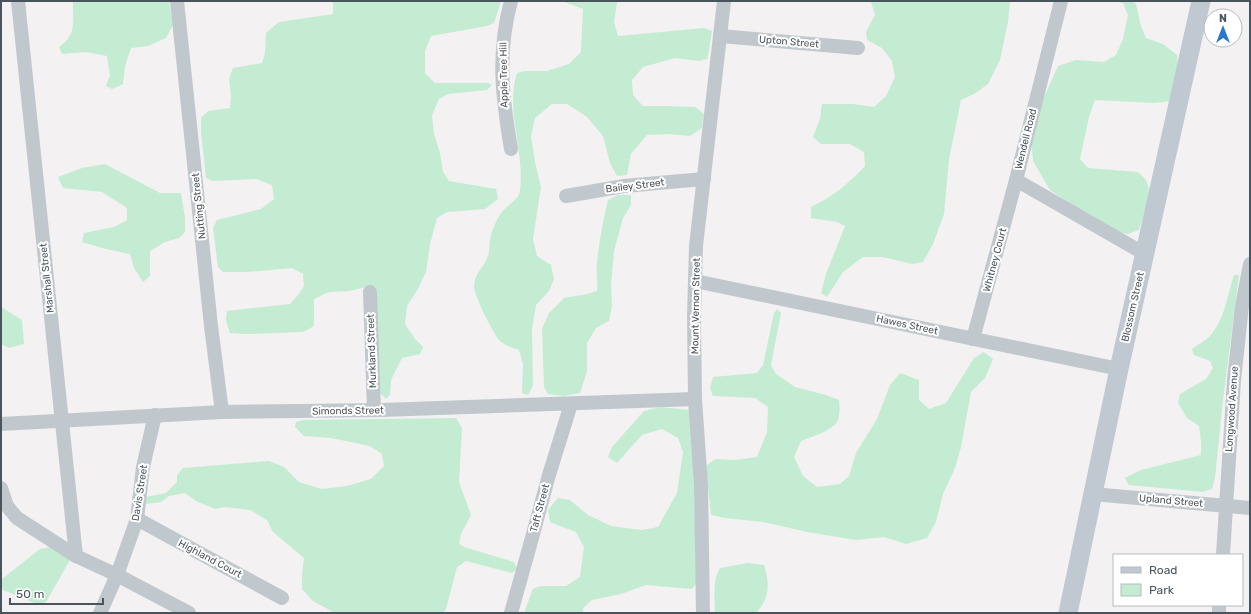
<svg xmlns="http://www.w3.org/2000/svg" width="1251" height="614" font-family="Rubik,sans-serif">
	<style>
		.green { fill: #c4ecd2 }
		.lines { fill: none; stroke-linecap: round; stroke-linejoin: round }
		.street { stroke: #c0c8ce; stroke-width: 14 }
		.secondary { stroke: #c0c9d2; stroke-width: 19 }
		.labels { text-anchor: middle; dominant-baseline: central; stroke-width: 4; stroke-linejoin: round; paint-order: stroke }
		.street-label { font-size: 10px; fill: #4a545c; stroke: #fff }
	</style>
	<rect width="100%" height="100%" fill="#f3f1f1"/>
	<g class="green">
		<path d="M73,1H169L173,25L166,38L148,46L131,48L125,66L123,84L112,89L106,86L110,76L107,56L86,52L62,54L59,47C78,34 72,22 73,1Z"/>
		<path d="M333,1H501L494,23L487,26L431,36L425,51V73L435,83H489L492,85L487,90L448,94L439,99L432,115L434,134L440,153L443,172L449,181L496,189L498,199L485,209L447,212L437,218L430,244L426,272L418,289L407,306L405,324L415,339L423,347L420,354L402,358L391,380L390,395L386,399L380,393L366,287L349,291L329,292L314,299V326L303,332L246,334L230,333L226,321L227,311L290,304L298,295L304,286L303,274L292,268L247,272H223L218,267L213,228L217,220L261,209L274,199L272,185L256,179L213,181L206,178L201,133V118L208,111L230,108L231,97L229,79L233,68L262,63L265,53L266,33L279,22L333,14Z"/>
		<path d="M562,1H619L617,3L614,22L618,36L704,28L712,31L709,51L707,59L699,61L675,58L643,67L632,80L633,95L643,106H668L695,107L704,114L702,128L690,136L669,134L647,135L631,154L627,175L617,176L610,163L603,136L587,117L567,104H552L535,118L531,136L535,162L541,187L533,239L537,256L551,265L554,279L549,291L536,305L532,329L533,385L528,395L522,393L523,364L519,350C513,348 504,345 500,341C493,333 474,296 474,286C474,274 484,267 488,256C490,250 489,242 491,235C493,228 497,219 501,213C507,205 519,200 520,191C525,151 505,112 517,73L524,71H547L569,64L581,52L583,9Z"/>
		<path d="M870,1H1010L1008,22L1000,60L988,84L974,94L961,100L949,159L944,214L933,244L923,262L912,264L883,257H863L843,272L827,297L821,293L826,274L845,226L837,222L811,218V207C834,196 848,184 865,166L864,152L850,144H821L813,137L820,119L822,104H853L874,107L886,96L895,77L892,61L882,48L867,40L866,32L875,15L871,2Z"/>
		<path d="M1111,1H1133L1136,4L1141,26L1146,38L1163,44L1177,55L1178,70L1171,101L1155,103L1095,100L1089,117L1080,159L1088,168L1138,172L1146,180L1149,189L1147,205L1139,230L1128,234L1109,230L1050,190L1033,161L1031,136L1044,97L1058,66L1076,60L1104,62L1116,55L1123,39L1128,15L1123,3Z"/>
		<path d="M105,164L160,193H181L185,218V232L179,238L165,242L150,251V276L143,282L134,268L130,254L106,249L82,242L84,233L114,227L127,220V208L102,192L63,188L58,177L82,168Z"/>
		<path d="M618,195H631V205L623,218L614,251L611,285L612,306L609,321L596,328L587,343V371L580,393L564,396L548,394L544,387L542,329L549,313L564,298L587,294L597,291C598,281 596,272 597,263C599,242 603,221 608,200Z"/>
		<path d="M1234,275H1239L1223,400L1215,478L1212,489L1203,492L1129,485L1125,478L1141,470L1201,455V441L1199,426L1187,418L1178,403L1180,394L1206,379L1213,368L1210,361L1194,355L1192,349C1197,345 1205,341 1210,336C1225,319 1227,296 1234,275Z"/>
		<path d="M1,307L22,320L24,344L9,348L1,344Z"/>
		<path d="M777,309L781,313L771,365L776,374L795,387L826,395L839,400C840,405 840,417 837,422C831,431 811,437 801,441L794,457L803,476L817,487L840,484L849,476L856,453L877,419L890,385L900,373L919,380V400L929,409L946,403L974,358L984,352L993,359L985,378L971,392L961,447L955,468L943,494L936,522L927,538L906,544L884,537L856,540L807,532L763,522L725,518L711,515L706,466L715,459L735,460L757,457L767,432L768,407L755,398L713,396L710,388L713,377L757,373L763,365L774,313Z"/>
		<path d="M660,407L690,410L693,416L696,584L692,589L646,585L621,594L592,600L583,608V613H524L533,589L541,586H566L580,577L584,547L576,532L550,522L548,510L558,498L570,500L588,515L611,526L642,530L658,527L677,493L683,452L678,438L662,429L642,435L617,463L608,457L612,447L644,411Z"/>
		<path d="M456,418L462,428L459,482L471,515L461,534L459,544L464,547L514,562L517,569L512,573L466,561L457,567L446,609L443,613H335L313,601L302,589V574L304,558L273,532L267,520L250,510L224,507L215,509L196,501L185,493L169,496L161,502L146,504V497L166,493L177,482V475L183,468L269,461L284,467L299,482L322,489L347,486L371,479L384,466L382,454L370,446L331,438L304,436L295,427L296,422L303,420Z"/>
		<path d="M51,547L71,558L46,602L39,605L1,589V580L2,579L40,549Z"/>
		<path d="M748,563L764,565C770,584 770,598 756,613H715C715,598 712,581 720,568Z"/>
	</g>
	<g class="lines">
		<g class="street">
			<path d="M18,1L76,556"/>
			<path d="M177,1L211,326L222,412"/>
			<path d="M1061,1L1016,180L1145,254"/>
			<path d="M720,36L858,48"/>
			<path d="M511,149C502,96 497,53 511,1"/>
			<path d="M566,196L624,186L704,179"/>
			<path d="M695,281L1119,369"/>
			<path d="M370,292L374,410"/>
			<path d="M973,339L1016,180"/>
			<path d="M1,424L222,412L382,410L695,399"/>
			<path d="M1,488L7,506L17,518L76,556L117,575L189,613"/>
			<path d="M1092,494L1250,508"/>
			<path d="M137,519L282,598"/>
			<path d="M1223,555L1234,380L1242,306L1250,264"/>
			<path d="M100,613L117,575L137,519L143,467L155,415"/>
			<path d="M511,613L530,545L549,475L571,404"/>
			<path d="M703,613L701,485L695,399L694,317L696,246L724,1"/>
			<path d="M1219,613V605"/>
		</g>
		<path class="secondary" d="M1068,613L1119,369L1201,1"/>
	</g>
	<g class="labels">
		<g class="street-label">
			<text transform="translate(789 42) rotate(5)">Upton Street</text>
			<text transform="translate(504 75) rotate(-91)">Apple Tree Hill</text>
			<text transform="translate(1026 139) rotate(-76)">Wendell Road</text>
			<text transform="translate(635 186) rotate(-7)">Bailey Street</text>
			<text transform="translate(199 206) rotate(-96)">Nutting Street</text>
			<text transform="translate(995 260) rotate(-75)">Whitney Court</text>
			<text transform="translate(47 278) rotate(-96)">Marshall Street</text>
			<text transform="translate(696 306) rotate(-89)">Mount Vernon Street</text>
			<text transform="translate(1133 307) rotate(-77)">Blossom Street</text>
			<text transform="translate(907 325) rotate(12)">Hawes Street</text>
			<text transform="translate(372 351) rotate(-92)">Murkland Street</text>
			<text transform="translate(1232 409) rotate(-86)">Longwood Avenue</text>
			<text transform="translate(348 411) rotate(-1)">Simonds Street</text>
			<text transform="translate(140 493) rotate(-81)">Davis Street</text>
			<text transform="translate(1171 501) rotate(5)">Upland Street</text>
			<text transform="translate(540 508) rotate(-75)">Taft Street</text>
			<text transform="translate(210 559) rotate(28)">Highland Court</text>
		</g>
	</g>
	<rect width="1251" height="614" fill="none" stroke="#4a545c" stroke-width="4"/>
	<rect x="1113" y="554" width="130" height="52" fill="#ffffff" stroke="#b7bbbe"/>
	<rect x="1121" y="567" width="20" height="6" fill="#c0c9d2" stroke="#b7bbbe"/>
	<text x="1149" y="574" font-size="12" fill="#4a545c">Road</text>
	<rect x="1121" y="584" width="20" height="12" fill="#c4ecd2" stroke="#b7bbbe"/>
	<text x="1149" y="594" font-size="12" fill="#4a545c">Park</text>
	<g transform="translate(1223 28)"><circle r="19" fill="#ffffff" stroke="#b7bbbe"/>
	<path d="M0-3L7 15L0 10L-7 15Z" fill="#2b78d3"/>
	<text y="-6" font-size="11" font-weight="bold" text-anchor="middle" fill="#4a545c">N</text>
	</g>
	<path d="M10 598v6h93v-6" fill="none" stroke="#4a545c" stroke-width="2"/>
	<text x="16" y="598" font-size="12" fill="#4a545c" stroke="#ffffff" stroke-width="3" paint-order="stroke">50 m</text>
</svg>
